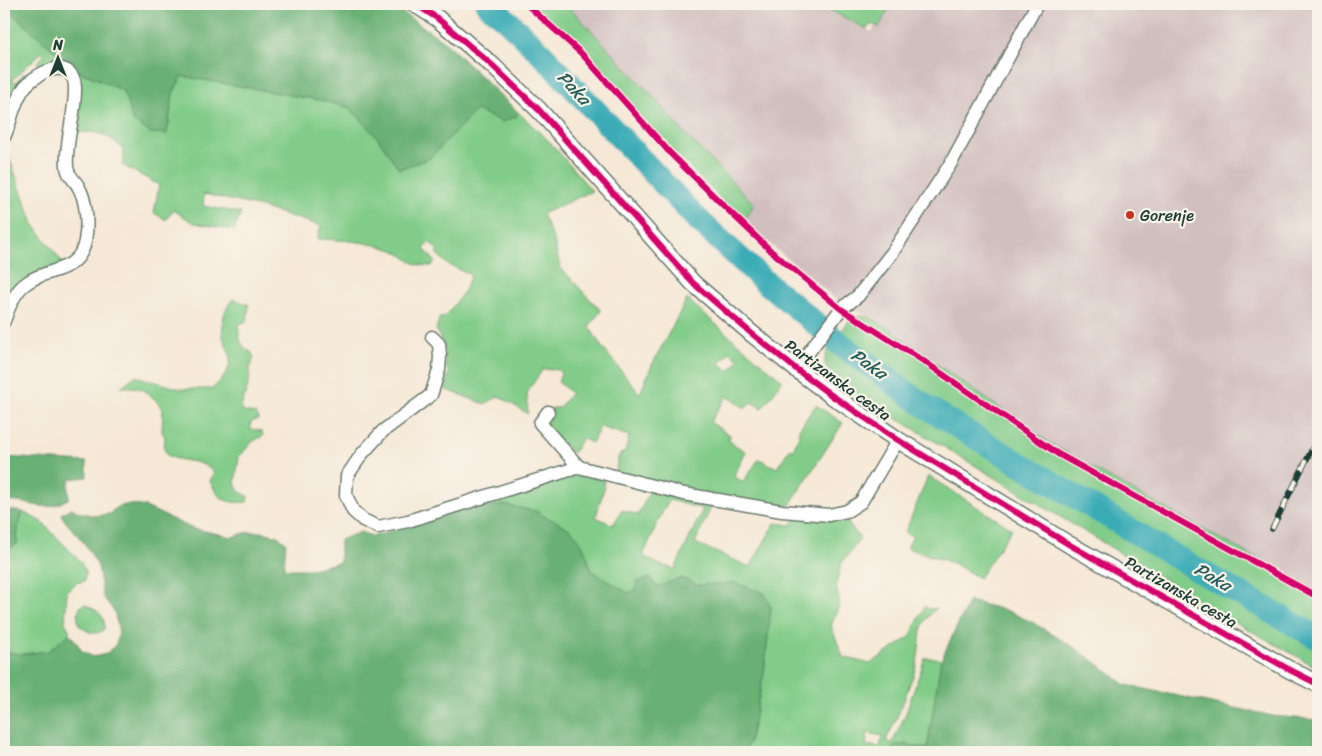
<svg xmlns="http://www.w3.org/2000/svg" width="1322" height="756" font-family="Sriracha,sans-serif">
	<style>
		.industrial { fill: #d1bfbf }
		.green { fill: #82cc89; stroke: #50845e; fill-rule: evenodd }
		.forest { fill: #69b075; stroke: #447654 }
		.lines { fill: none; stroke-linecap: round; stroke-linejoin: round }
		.river { stroke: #3bacb6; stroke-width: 24 }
		.minor-casing { stroke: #6a796d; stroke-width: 15 }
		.major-casing { stroke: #6a796d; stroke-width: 19 }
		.minor { stroke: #fff; stroke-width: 12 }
		.major { stroke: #fff; stroke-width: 16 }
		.rail-casing { stroke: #1f3d34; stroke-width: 5.5 }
		.rail { stroke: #f7f3e8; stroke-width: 4; stroke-dasharray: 11; stroke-linecap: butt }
		.cycleway-casing { stroke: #f7f3e8; stroke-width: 9 }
		.cycleway { stroke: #d6006c; stroke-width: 6 }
		.poi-dot { fill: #c8321e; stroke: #f7f3e8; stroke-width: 2 }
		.labels { text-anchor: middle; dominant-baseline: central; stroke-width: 4.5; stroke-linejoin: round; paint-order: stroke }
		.poi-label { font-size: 16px; fill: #1f3d34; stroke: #f7f3e8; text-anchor: start }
		.street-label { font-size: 16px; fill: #1f3d34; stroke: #f7f3e8 }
		.water-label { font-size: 18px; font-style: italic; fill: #275e5b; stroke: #f7f3e8 }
	</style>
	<rect width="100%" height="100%" fill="#f7f3e8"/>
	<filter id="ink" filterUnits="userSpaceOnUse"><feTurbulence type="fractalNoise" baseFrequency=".02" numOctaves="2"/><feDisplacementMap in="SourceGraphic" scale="10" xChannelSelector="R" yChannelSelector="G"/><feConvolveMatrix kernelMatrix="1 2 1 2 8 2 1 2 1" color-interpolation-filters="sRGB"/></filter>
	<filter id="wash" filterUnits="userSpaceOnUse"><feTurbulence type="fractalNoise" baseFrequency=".0096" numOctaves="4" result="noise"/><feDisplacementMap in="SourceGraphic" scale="20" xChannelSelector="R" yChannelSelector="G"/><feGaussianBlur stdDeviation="1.12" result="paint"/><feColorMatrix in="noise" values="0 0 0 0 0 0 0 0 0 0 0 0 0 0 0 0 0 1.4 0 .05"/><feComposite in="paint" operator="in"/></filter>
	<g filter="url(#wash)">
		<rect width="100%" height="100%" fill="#f6e8d6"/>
		<path class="industrial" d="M566,4H817L872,32L886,4H1318V592L1106,476L1053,445L938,365L890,329L833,297L744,222L754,204L687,136L654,98Z"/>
		<g class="green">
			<path d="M529,4H568L572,10L654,98L687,136L754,204L744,222L656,133L573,42Z"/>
			<path d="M818,4H891L879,27L871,24L867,29Z"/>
			<path d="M4,6L57,53L62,65L41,69L37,62L45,55L42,52L12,80L15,82L24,73L28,79L4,129Z"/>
			<path d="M73,70L98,79L123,91L133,121L169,124L173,93L182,76L324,101L350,108L378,138L399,169L430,157L476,110L502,122L517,116L518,112L549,141L592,191L542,214L554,241L560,267L601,311L589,326L601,346L640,394L652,365L687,299L727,334L782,380L776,390L762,408L751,402L745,408L727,396L710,422L730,435L729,441L746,452L734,476L743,482L759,459L777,468L790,448L793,450L799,435V429L816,405L843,423L789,506L711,497L615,472L619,455L625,452L629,436L600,427L592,443L582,438L573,453L545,429L552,408H559L571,393L558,382L561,374L559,370L543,369L527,392L528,414L499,396L485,404L444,389L446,388L449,371L446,368L444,346L436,329L440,317L444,318L463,293L471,275L447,264L436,253L438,250L429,242L424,249L435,261L432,266C409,267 408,255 390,249C366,241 342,240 317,239L321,226L261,207L204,194L203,206L241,213L234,230L194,223L173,210L166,220L154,213L159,185L122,165L124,159L123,149C109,135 96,130 77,133L71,130ZM729,352L739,359L730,371L720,364Z"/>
			<path d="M4,143L33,224L64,264L8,300L4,299Z"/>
			<path d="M233,299L249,305L247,321L239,324C238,336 240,347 251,352L254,358L250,369L249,383L241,407L244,412L256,414L259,419L251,422L250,429L262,431L263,436L253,441L239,457L235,483L238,491L248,496L247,502C226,504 219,500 210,481L214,473C200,457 183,464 167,455L164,448L165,437L162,432L163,409C148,392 146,386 121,387L135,376L181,389H212C220,382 231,371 230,359C230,351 225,344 223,337C221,324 224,308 233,299Z"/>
			<path d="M861,316L869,317L890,329L938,365L1053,445L1106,476L1318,592V633L1292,619L990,441L944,412L839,335L850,319Z"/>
			<path d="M831,345L935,420L1259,612L1318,643V668L1235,622L886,412C873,404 826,377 825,363C824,356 828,350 831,345Z"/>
			<path d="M573,472H589L603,478L604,488L596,517L613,525L622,510L638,515L651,488L712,505L695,543L750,567L775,523L792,525L797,515L845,518L860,539L841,564L836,586L840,603L831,626L843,657L870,664L910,637L925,606L928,609L937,608C917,625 922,633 918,656C917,666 913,677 909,686C903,705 895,722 886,740L892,744L906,713L925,658H936L941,660L927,750L907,744L895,745L892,752H744L749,743L764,673L771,607L736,583L696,585L682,578L657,587L628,593L592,571C579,533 578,531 541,515L539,512L504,505L478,508L471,505ZM669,500L703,509L675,569L660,565L643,556L658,521ZM868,733L882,736L880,747L866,745Z"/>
			<path d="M928,476L1012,529L979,578L953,563L907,548L913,536L905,533Z"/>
			<path d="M23,512L42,522L81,562L86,574L84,581L76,583L67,592L65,623L69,629V634L49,651L23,654L4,652V551L17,544L18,527Z"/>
			<path d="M84,604C98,611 106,614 104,630C93,636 88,632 79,625C77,616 76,609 84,604Z"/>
		</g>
		<g class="forest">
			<path d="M4,4H390L445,42L518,112L517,116L502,122L476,110L430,158L399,169L378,138L350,108L324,101L182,76L173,93L167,134L150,133L133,121L123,91L98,79L62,65L57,53L4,6Z"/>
			<path d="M4,457L87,462V477L70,479L68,488L69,498C43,516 32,499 4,502Z"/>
			<path d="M130,504L146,507L191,528L232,537L248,532H261L276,535L286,542L284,569H312L340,562V540L360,532L372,536L382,534L471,505L478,508L504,505L540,512L541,515C578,531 579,533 592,571L628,593L636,590V582L650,578L657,587C671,582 684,573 696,585L736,583L764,593L771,607L764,673L749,743L744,752H4V652L23,654L49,651L69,634L72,636L82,651L93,657L106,654L116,644L119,632L114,611L103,597L98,566L85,544L65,521L61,514L71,508L79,512L95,516L109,514L117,507Z"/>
			<path d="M4,509L23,512L18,527L17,544L4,551Z"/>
			<path d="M969,601L1005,610L1032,622L1080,651L1126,685L1273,716L1318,720V752H892L895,745L907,744L927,749L941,660Z"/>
		</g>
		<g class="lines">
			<path class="river" d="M487,4L500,14L541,53L695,217L762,279L839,343L925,406L970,434L1198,570L1318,638"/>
		</g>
	</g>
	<g filter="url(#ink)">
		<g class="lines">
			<defs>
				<g id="minor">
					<path d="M4,137C11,122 13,105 22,91C32,74 73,53 75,87C76,114 65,140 67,167C68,176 74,179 78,186C87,201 88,224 85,241C79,275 44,267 24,285C14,293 8,309 4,321"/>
					<path d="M432,337L439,344L440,356L439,370L431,395L383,431L362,454L347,476L346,495L353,511L363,520L378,527L408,521L579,467L684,494L782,511L829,515L847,511L861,502L898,440"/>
					<path d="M796,369L841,309L858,296L892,253L951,163L1037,4"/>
					<path d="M548,412L540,423L579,467"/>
				</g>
				<path id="major" d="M415,4L437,18L492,65L539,110L693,283L751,333L796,369L831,395L898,440L1070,545L1290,670L1318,684"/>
			</defs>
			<use href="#minor" class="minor-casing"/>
			<use href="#major" class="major-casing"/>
			<use href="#minor" class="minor"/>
			<use href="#major" class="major"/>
			<defs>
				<path id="rail" d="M1272,529L1318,437"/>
			</defs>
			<use href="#rail" class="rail-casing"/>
			<use href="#rail" class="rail"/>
			<defs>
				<g id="cycleway">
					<path d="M415,4L437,18L492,65L539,110L693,283L751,333L796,369L831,395L898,440L1070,545L1290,670L1318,684"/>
					<path d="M526,4L582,54L671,154L727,209L771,251L841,309L925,362L1058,454L1318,597"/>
				</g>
			</defs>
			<use href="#cycleway" class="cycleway-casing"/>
			<use href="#cycleway" class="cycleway"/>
		</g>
	</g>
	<circle class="poi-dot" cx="1130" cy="215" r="5"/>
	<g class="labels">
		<g class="poi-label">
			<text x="1140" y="215">Gorenje</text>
		</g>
		<g class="street-label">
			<text transform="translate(838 380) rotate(36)">Partizanska cesta</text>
			<text transform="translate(1181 592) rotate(30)">Partizanska cesta</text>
		</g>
		<g class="water-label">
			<text transform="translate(574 88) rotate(47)">Paka</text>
			<text transform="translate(869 364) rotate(35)">Paka</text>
			<text transform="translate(1213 577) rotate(30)">Paka</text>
		</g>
	</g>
	<rect width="1322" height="756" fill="none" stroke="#f7f3e8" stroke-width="20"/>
	<g transform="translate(58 58)" stroke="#f7f3e8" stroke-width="4" paint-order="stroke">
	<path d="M0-4L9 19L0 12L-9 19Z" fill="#1f3d34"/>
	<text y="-8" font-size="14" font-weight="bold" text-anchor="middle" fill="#1f3d34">N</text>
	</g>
</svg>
